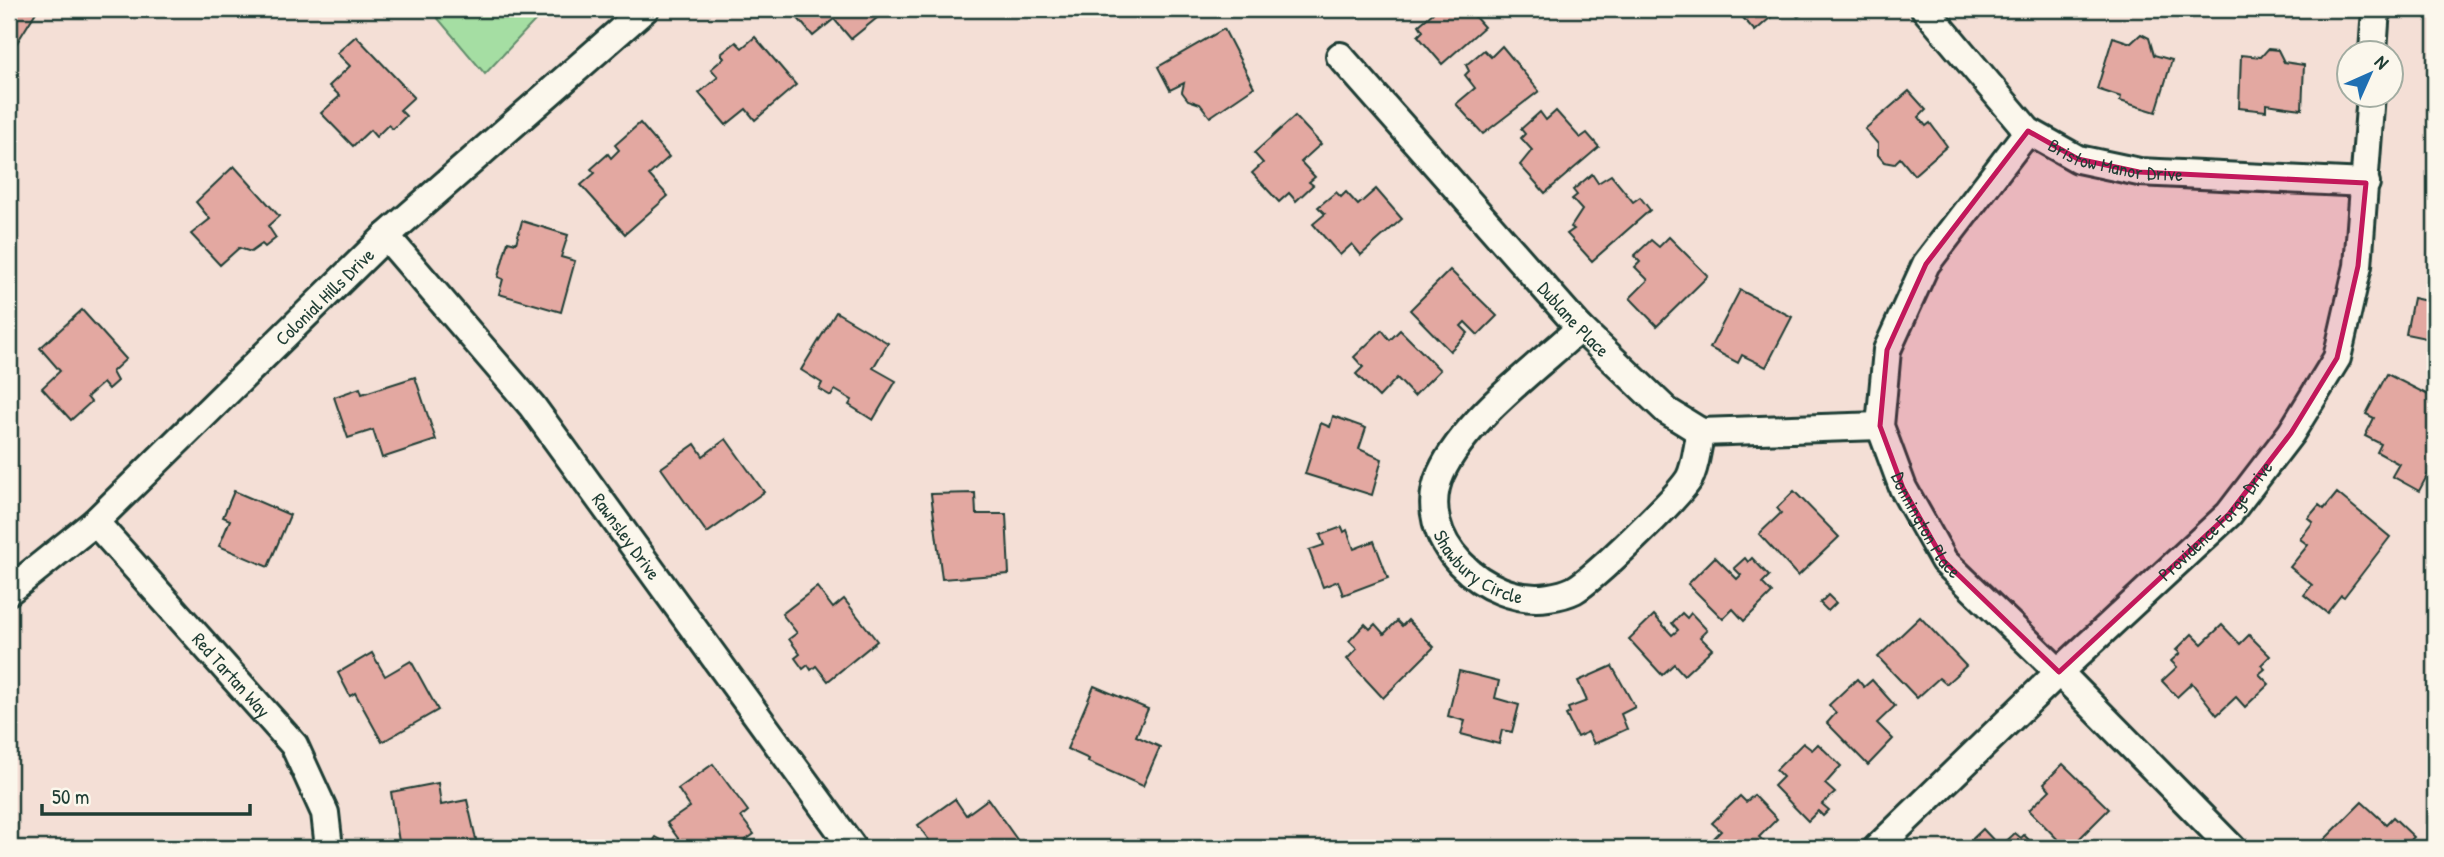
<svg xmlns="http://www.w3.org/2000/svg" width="2444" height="857" font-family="'Patrick Hand',sans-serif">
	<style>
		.green { fill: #a5dea3; stroke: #628e6c; stroke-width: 2 }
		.building { fill: #e3a8a1; stroke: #1f3d34; stroke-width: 2 }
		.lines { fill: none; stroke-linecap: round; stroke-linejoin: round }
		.street-casing { stroke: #1f3d34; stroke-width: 32 }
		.street { stroke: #fbf7ec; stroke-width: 26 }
		.marked { fill: #c2185b; fill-opacity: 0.2; stroke: #c2185b; stroke-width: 5; stroke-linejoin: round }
		.labels { text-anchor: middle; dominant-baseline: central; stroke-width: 5; stroke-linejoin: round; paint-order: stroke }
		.street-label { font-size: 19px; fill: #1f3d34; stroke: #fbf7ec }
	</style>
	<rect width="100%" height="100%" fill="#f4dfd6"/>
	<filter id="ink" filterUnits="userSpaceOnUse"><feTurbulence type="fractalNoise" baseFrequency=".0143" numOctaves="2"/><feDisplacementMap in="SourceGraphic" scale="14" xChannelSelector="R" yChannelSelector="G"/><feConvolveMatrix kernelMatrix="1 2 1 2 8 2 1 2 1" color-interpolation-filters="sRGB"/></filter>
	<g filter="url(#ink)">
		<path class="green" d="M430,9H546L485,74Z"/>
		<g class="building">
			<path d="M9,9L36,12L13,49L9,46Z"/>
			<path d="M790,9H888L851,39L834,19L813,36Z"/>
			<path d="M1429,9H1485L1475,17L1484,27L1442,64L1418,36L1423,31L1419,25L1433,13Z"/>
			<path d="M1735,9H1777L1778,11L1755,31Z"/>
			<path d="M1791,9H1809L1798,17Z"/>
			<path d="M1224,29L1254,87L1210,117L1200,104L1188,100L1182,92L1184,83L1170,90L1158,67Z"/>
			<path d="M2141,34L2149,38L2154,55L2172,60L2156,112L2120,101L2121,97L2097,89L2113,37L2131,43Z"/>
			<path d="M356,36L414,97L400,110L406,116L393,129L388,125L376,137L370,130L353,146L321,113L340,96L329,86L350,66L337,53Z"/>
			<path d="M755,37L796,85L755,120L746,109L726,125L699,93L718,77L711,69L724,58L721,54L736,42L742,48Z"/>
			<path d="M1502,46L1539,91L1483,134L1456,104L1475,88L1465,75L1469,71L1466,65L1484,50L1491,57Z"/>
			<path d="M2268,49L2278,50L2284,62L2304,65L2302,109L2266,104V111L2239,108L2241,55L2261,57Z"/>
			<path d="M1909,91L1926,110L1919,117L1926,126L1930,123L1947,146L1914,175L1900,158L1894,164L1884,162L1878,155V144L1865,129Z"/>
			<path d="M1556,111L1580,138L1587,133L1599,147L1545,193L1520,165L1532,150L1521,138L1525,134L1521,129L1540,112L1546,120Z"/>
			<path d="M1295,116L1321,144L1301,162L1315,177L1309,182L1313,185L1296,201L1289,193L1279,202L1252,173L1263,163L1254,153Z"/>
			<path d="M640,123L669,157L649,175L668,196L625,234L581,185L595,173L591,169L608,154L611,158L619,150L615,145Z"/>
			<path d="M234,166L279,216L268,226L276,238L265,247L262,244L251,252L239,248L220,265L191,234L210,219L196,202Z"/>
			<path d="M1592,174L1598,183L1611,175L1633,202L1640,197L1650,210L1592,261L1567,234L1574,229L1571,227L1582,210L1572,199L1577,195L1573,190Z"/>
			<path d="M1376,189L1402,219L1361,255L1352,244L1340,255L1313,224L1325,214L1318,207L1336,192L1341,197L1346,192L1358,205Z"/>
			<path d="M522,221L568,235L561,257L575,261L561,312L499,294L503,279L498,277L508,241L516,243Z"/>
			<path d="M1669,237L1708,276L1657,326L1630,298L1648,280L1635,267L1640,262L1634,256L1651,240L1659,247Z"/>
			<path d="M2434,269L2435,340L2406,334L2413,298L2427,301Z"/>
			<path d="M1450,270L1497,316L1478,335L1465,322L1461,326L1468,333L1450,351L1410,310Z"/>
			<path d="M1740,290L1792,317L1766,367L1742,355L1738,363L1710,348Z"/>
			<path d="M82,310L126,359L112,372L117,381L108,389L103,383L87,397L91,402L71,420L42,388L60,371L40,348Z"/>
			<path d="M836,312L888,343L873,368L896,381L873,420L849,405L852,400L835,390L831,396L819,389L822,383L801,370Z"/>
			<path d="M1382,330L1390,340L1400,330L1440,370L1414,396L1397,378L1379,397L1356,374L1363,367L1354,357Z"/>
			<path d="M2387,374L2434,398L2435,396V461L2419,491L2392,476L2399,464L2377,452L2381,444L2365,436L2374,418L2366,414Z"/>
			<path d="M415,377L436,440L382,458L373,430L348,438L334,397L360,388L362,394Z"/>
			<path d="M1333,416L1366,428L1359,449L1382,459L1372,495L1305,474L1321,423L1330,427Z"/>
			<path d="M726,439L764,492L707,533L661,468L695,444L703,456Z"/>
			<path d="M234,491L290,515L268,567L219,546L230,520L223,517Z"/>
			<path d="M1794,491L1839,537L1798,576L1759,534L1781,513L1777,508Z"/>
			<path d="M975,493L976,514H1006L1009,574L942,579L931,494Z"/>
			<path d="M2337,493L2390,537L2344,597L2341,595L2327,613L2304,595L2312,585L2290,567L2308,545L2300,539L2313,522L2308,518L2319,505L2324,509Z"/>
			<path d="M1342,527L1344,532L1347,530L1354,549L1374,541L1388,578L1343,595L1338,581L1323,587L1309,550L1324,545L1320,535Z"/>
			<path d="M1715,557L1737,579L1741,575L1734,568L1745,558L1748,562L1752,558L1769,576L1762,583L1772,593L1744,621L1733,609L1723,619L1688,584Z"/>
			<path d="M817,587L833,608L844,599L877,641L828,681L816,666L811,670L808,665L803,669L795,658L800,654L789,639L797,633L782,614Z"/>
			<path d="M1828,595L1836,603L1828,611L1820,603Z"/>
			<path d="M1682,613L1687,618L1691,613L1707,630L1700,637L1712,649L1684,675L1674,664L1662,675L1629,639L1654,615L1672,635L1678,630L1672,623Z"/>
			<path d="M1920,617L1966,666L1946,684L1939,678L1917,698L1878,657Z"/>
			<path d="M1408,620L1434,647L1383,698L1347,659L1357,649L1349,641L1365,624L1370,629L1375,624L1384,634L1397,621L1402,626Z"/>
			<path d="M2222,625L2240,644L2249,635L2270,656L2261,665L2265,669L2259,674L2269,684L2245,707L2236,697L2217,715L2192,683L2177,697L2162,681L2177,667L2171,661L2180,653L2176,650L2192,634L2202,644Z"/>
			<path d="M372,653L385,676L411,661L438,710L382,742L355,693L350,696L338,673Z"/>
			<path d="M1612,666L1635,707L1621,714L1627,729L1594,744L1588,732L1577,737L1566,715L1570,713L1568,708L1587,701L1578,681Z"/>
			<path d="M1459,671L1499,681L1495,698L1519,705L1512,732L1502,730L1499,744L1461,734L1465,721L1448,716Z"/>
			<path d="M1857,679L1864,687L1872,680L1895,706L1877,723L1893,739L1868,765L1827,723L1836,713L1829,705Z"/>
			<path d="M1094,686L1148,709L1136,736L1160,747L1143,786L1088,762L1089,759L1067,749Z"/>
			<path d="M1803,743L1812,750L1818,744L1841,766L1825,784L1835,793L1822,804L1829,810L1823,816L1818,811L1808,821L1774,786L1783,777L1776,770Z"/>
			<path d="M713,764L748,811L741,817L754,834L735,848H685L667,823L690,807L678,789Z"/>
			<path d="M2063,764L2109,809L2070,848H2066L2029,810L2050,790L2044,783Z"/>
			<path d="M438,783L441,805L467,800L478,848H400L391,792Z"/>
			<path d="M1754,795L1777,819L1759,837L1771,848H1718L1711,841L1721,831L1712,823L1740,796L1746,802Z"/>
			<path d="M955,799L966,815L988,799L1023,848H941L938,844L934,847L918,825Z"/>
			<path d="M2362,802L2386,824L2393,817L2414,837L2403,848H2316Z"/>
			<path d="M1983,829L2000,847L2015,833L2021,838L2024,835L2037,848H1963Z"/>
			<path d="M656,837L665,842L664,848L650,846Z"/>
		</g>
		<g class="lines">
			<defs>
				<g id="street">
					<path id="s1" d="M1925,9L2028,131L2078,159L2139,172L2366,183"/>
					<path d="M2373,52L2376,9"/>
					<path id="s2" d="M1340,56L1580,328L1667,411L1701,432L1880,426"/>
					<path id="s3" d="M2028,131L1926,264L1887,350L1880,426L1903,488L1944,561L2059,672L2232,848"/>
					<path id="s4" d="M386,236L532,406L853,848"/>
					<path id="s5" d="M1580,328C1536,368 1465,420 1441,473C1411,538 1486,607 1549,597C1556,596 1568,593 1574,590C1594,579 1677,498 1689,479C1696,467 1697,446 1701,432"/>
					<path id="s6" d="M95,522L294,745L325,813L329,848"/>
					<path id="s7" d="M9,591L95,522L386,236L645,9"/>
					<path id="s8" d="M1877,848L2059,672L2229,514L2291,433L2337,358L2358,266L2371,94"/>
				</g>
			</defs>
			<use href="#street" class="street-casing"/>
			<use href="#street" class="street"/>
		</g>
	</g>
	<path class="marked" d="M2028,131L2078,159L2139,172L2366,183L2358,266L2337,358L2291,433L2229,514L2059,672L1944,561L1903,488L1880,426L1887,350L1926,264Z"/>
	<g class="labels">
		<g class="street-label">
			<text stroke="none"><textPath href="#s1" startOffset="254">Bristow Manor Drive</textPath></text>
			<text stroke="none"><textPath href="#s7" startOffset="432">Colonial Hills Drive</textPath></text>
			<text stroke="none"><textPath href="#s2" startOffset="352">Dublane Place</textPath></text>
			<text stroke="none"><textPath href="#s8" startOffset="471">Providence Forge Drive</textPath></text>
			<text stroke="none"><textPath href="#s3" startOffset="448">Donnington Place</textPath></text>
			<text stroke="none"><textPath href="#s4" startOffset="385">Rawnsley Drive</textPath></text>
			<text stroke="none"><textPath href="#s5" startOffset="317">Shawbury Circle</textPath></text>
			<text stroke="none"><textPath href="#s6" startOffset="205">Red Tartan Way</textPath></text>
		</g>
	</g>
	<rect width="2444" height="857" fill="none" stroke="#fbf7ec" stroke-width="35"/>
	<rect x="18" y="18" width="2409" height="822" fill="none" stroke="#1f3d34" stroke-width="2.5" filter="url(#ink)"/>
	<g transform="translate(2370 74) rotate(45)"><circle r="33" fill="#fbf7ec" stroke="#a3ada2" stroke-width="2"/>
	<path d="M0-5L12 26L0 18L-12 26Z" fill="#1f6fb2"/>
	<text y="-10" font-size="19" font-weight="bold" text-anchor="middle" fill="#1f3d34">N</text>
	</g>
	<path d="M42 804v10h208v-10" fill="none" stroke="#1f3d34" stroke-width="3.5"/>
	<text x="52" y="804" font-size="21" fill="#1f3d34" stroke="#fbf7ec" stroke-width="5" paint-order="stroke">50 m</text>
</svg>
